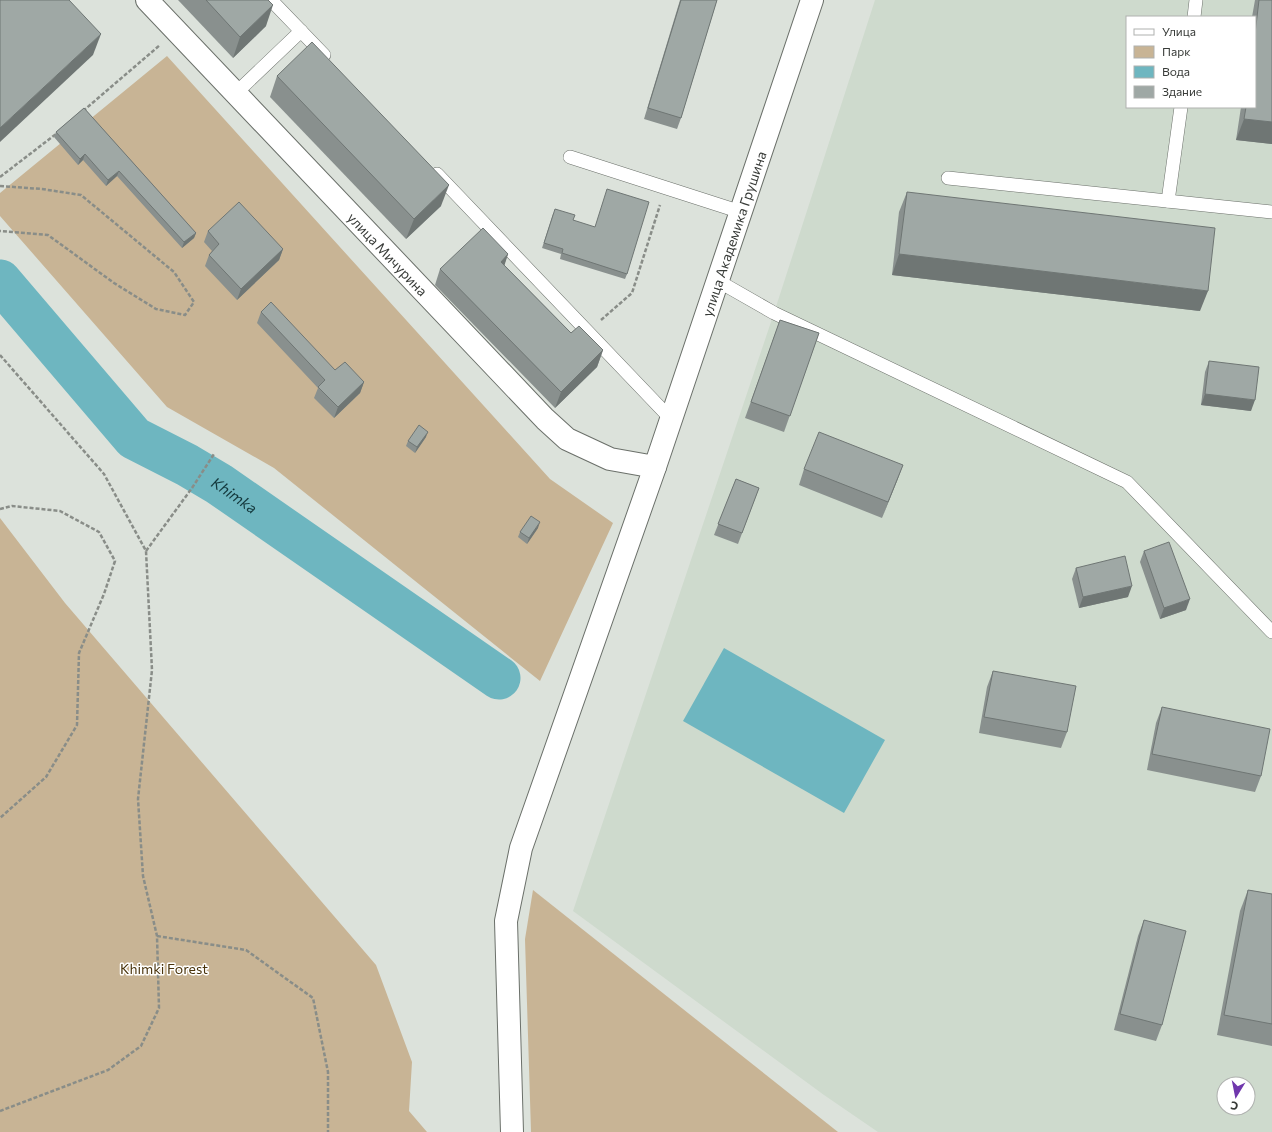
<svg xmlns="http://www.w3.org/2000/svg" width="1272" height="1132" font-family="Commissioner,sans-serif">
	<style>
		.built { fill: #cedacd; fill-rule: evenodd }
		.green { fill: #c8b495 }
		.water { fill: #6eb6c0 }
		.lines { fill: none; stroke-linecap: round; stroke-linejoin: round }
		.river { stroke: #6eb6c0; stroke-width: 43 }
		.service-casing { stroke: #6b706a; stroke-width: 14 }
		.minor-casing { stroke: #6b706a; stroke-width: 24 }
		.tertiary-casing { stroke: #6b706a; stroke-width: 24 }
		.path { stroke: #898d88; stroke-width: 2.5; stroke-dasharray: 4 2; stroke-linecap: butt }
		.service { stroke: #fff; stroke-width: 13 }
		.minor { stroke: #fff; stroke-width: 22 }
		.tertiary { stroke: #fff; stroke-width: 22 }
		.wall { fill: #89908e }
		.shaded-wall { fill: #6f7674 }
		.building { fill: #9fa8a5; stroke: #6f7674 }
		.labels { text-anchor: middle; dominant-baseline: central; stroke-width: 3; stroke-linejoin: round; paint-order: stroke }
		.street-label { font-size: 14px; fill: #383b38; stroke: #fff }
		.park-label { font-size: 14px; fill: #49330b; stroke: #fff }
		.water-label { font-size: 15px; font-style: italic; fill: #14383c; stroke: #fff }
	</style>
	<rect width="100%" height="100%" fill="#dce2db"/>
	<path class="built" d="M875,0H1272V1132H878L824,1095L573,911L774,313ZM1127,17H1255V107H1127ZM1224,1084H1248V1108H1224Z"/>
	<g class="green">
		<path d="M167,56L550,479L613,523L540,681L274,468L167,407L0,216V193Z"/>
		<path d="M0,518L65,603L376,965L412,1062L409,1111L427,1132H0Z"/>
		<path d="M533,890L838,1132H531L525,939Z"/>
	</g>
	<path class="water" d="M724,648L885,740L844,813L683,721Z"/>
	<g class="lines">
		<path class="river" id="s1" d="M0,281L134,438L187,465L219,484L499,678"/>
		<defs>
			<g id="service">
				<path d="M271,0L324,55"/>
				<path d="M1194,17L1196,0"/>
				<path d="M236,93L301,31"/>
				<path d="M570,157L741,212"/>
				<path d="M437,174L671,419"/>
				<path d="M948,178L1272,212"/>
				<path d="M1168,201L1181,107"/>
				<path d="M718,281L774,313L1127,482L1272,632"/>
			</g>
			<path id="minor" d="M512,1132L506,921L521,848L655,467"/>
			<g id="tertiary">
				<path id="s2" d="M147,0L545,419L567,439L610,459L655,467L812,0"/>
			</g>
		</defs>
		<use href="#service" class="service-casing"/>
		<use href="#minor" class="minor-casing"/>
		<use href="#tertiary" class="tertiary-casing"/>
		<g class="path">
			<path d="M83,111L160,45"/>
			<path d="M0,177L56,134"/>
			<path d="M0,186L42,189L81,195L174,272L194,302L185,315L156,309L114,283L48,235L0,231"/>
			<path d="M601,320L632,293L660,205"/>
			<path d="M0,355L104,474L146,551L152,670L138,799L143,876L157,936L159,1008L141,1046L108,1070L0,1111"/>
			<path d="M0,509L12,506L60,511L99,532L115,561L104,594L79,653L77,725L46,777L0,818"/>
			<path d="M146,551L192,488L214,454"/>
			<path d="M157,936L246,950L313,998L328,1072V1132"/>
		</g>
		<use href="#service" class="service"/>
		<use href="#minor" class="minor"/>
		<use href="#tertiary" class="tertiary"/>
	</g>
	<g class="wall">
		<path d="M178,0H268L266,26L233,58Z"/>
		<path d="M680,0H717L681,118L677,129L644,119Z"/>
		<path d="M1255,0H1272V144L1236,140L1241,107H1255V17H1252Z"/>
		<path d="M277,76L441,206L406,239L270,97Z"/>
		<path d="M84,108L196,233L194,238L182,248L117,176L106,186L83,160L78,165L54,137L56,132Z"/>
		<path d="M907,192L1200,311L892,275L899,212Z"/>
		<path d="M553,214L573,220L627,274L625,279L560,259L561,254L542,248Z"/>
		<path d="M208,231L283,249L279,260L237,300L205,266L209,255L212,251L204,242Z"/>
		<path d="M508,254L504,265L571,333L603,350L597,367L555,408L435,285L440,269Z"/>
		<path d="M261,312L335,370L364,382L360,393L334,418L314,398L318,388L257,323Z"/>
		<path d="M780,320L819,333L784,432L745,418Z"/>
		<path d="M1209,361L1251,411L1201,405L1205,372Z"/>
		<path d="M426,437L415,453L406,446L408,441Z"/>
		<path d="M903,465L882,518L799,485L804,469Z"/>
		<path d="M736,479L759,488L738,544L714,535Z"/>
		<path d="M538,528L527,544L518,537L520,532Z"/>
		<path d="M1144,551L1186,610L1160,619L1140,562Z"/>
		<path d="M1076,568L1128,597L1079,608L1072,579Z"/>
		<path d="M993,671L1067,732L1061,748L979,733L987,687Z"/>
		<path d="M1162,707L1261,776L1255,792L1147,770L1156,723Z"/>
		<path d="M1248,890L1272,894V1046L1217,1035L1240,911Z"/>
		<path d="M1144,920L1162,1025L1156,1041L1114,1030L1138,936Z"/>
	</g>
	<g class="shaded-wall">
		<path d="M273,5L266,26L233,58L240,37Z"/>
		<path d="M101,34L93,55L0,142V128Z"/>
		<path d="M1244,119L1272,122V144L1236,140Z"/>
		<path d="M85,154L83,160L78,165L80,159Z"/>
		<path d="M119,171L117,176L106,186L108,180Z"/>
		<path d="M449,185L441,206L406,239L414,219Z"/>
		<path d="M196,233L194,238L182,248L184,242Z"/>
		<path d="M283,249L279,260L237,300L241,289Z"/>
		<path d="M508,254L503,270L501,262Z"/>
		<path d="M899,254L1208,291L1200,311L892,275Z"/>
		<path d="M603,350L597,367L555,408L561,392Z"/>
		<path d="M364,382L360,393L334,418L338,407Z"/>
		<path d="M1205,394L1255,400L1251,411L1201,405Z"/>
		<path d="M428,432L426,437L415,453L417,447Z"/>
		<path d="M903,465L897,481L882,518L888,502Z"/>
		<path d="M540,522L538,528L527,544L529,538Z"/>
		<path d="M1132,586L1128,597L1079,608L1083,597Z"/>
		<path d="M1190,599L1186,610L1160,619L1164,608Z"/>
	</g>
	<g class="building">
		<path d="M0,0H69L101,34L0,128Z"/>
		<path d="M206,0H268L273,5L240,37Z"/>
		<path d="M681,0H717L681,118L648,108Z"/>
		<path d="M1259,0H1272V122L1244,119L1246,107H1255V34Z"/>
		<path d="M312,42L449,185L414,219L277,76Z"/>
		<path d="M84,108L196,233L184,242L119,171L108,180L85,154L80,159L56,132Z"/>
		<path d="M607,189L649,202L627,274L562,253L563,249L544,243L555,209L575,215L573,220L595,227Z"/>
		<path d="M907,192L1215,228L1208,291L899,254Z"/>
		<path d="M239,202L283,249L241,289L209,255L219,244L208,231Z"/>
		<path d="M483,228L508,254L501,262L571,333L579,326L603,350L561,392L440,269Z"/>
		<path d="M271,302L335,370L345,362L364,382L338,407L318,387L325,380L261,312Z"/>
		<path d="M780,320L819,333L790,416L751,402Z"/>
		<path d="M1209,361L1259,367L1255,400L1205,394Z"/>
		<path d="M419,425L428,432L417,447L408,441Z"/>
		<path d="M819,432L903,465L888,502L804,469Z"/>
		<path d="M736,479L759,488L742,533L718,524Z"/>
		<path d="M531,516L540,522L529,538L520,532Z"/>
		<path d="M1169,542L1190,599L1164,608L1144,551Z"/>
		<path d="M1125,556L1132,586L1083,597L1076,568Z"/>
		<path d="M993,671L1076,686L1067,732L984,717Z"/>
		<path d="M1162,707L1270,729L1261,776L1152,754Z"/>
		<path d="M1248,890L1272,894V1024L1224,1015Z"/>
		<path d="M1144,920L1186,931L1162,1025L1120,1014Z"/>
	</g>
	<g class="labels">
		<g class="street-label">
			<text stroke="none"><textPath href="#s2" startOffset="947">улица Академика Грушина</textPath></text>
			<text stroke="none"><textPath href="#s2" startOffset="350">улица Мичурина</textPath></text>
		</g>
		<g class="park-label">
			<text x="164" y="968">Khimki Forest</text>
		</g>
		<g class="water-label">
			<text stroke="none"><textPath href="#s1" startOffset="322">Khimka</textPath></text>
		</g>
	</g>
	<rect x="1126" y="16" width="130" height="92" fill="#ffffff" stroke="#afb1af"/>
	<rect x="1134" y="29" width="20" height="6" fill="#ffffff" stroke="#afb1af"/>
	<text x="1162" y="36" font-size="12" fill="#383b38">Улица</text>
	<rect x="1134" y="46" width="20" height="12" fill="#c8b495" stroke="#afb1af"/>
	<text x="1162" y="56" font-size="12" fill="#383b38">Парк</text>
	<rect x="1134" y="66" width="20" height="12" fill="#6eb6c0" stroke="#afb1af"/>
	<text x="1162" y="76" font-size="12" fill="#383b38">Вода</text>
	<rect x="1134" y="86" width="20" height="12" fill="#9fa8a5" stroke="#afb1af"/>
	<text x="1162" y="96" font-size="12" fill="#383b38">Здание</text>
	<g transform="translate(1236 1096) rotate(190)"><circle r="19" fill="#ffffff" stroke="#afb1af"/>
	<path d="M0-3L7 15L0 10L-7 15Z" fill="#7037ad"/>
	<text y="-6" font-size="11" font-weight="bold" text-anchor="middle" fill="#383b38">С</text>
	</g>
</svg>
